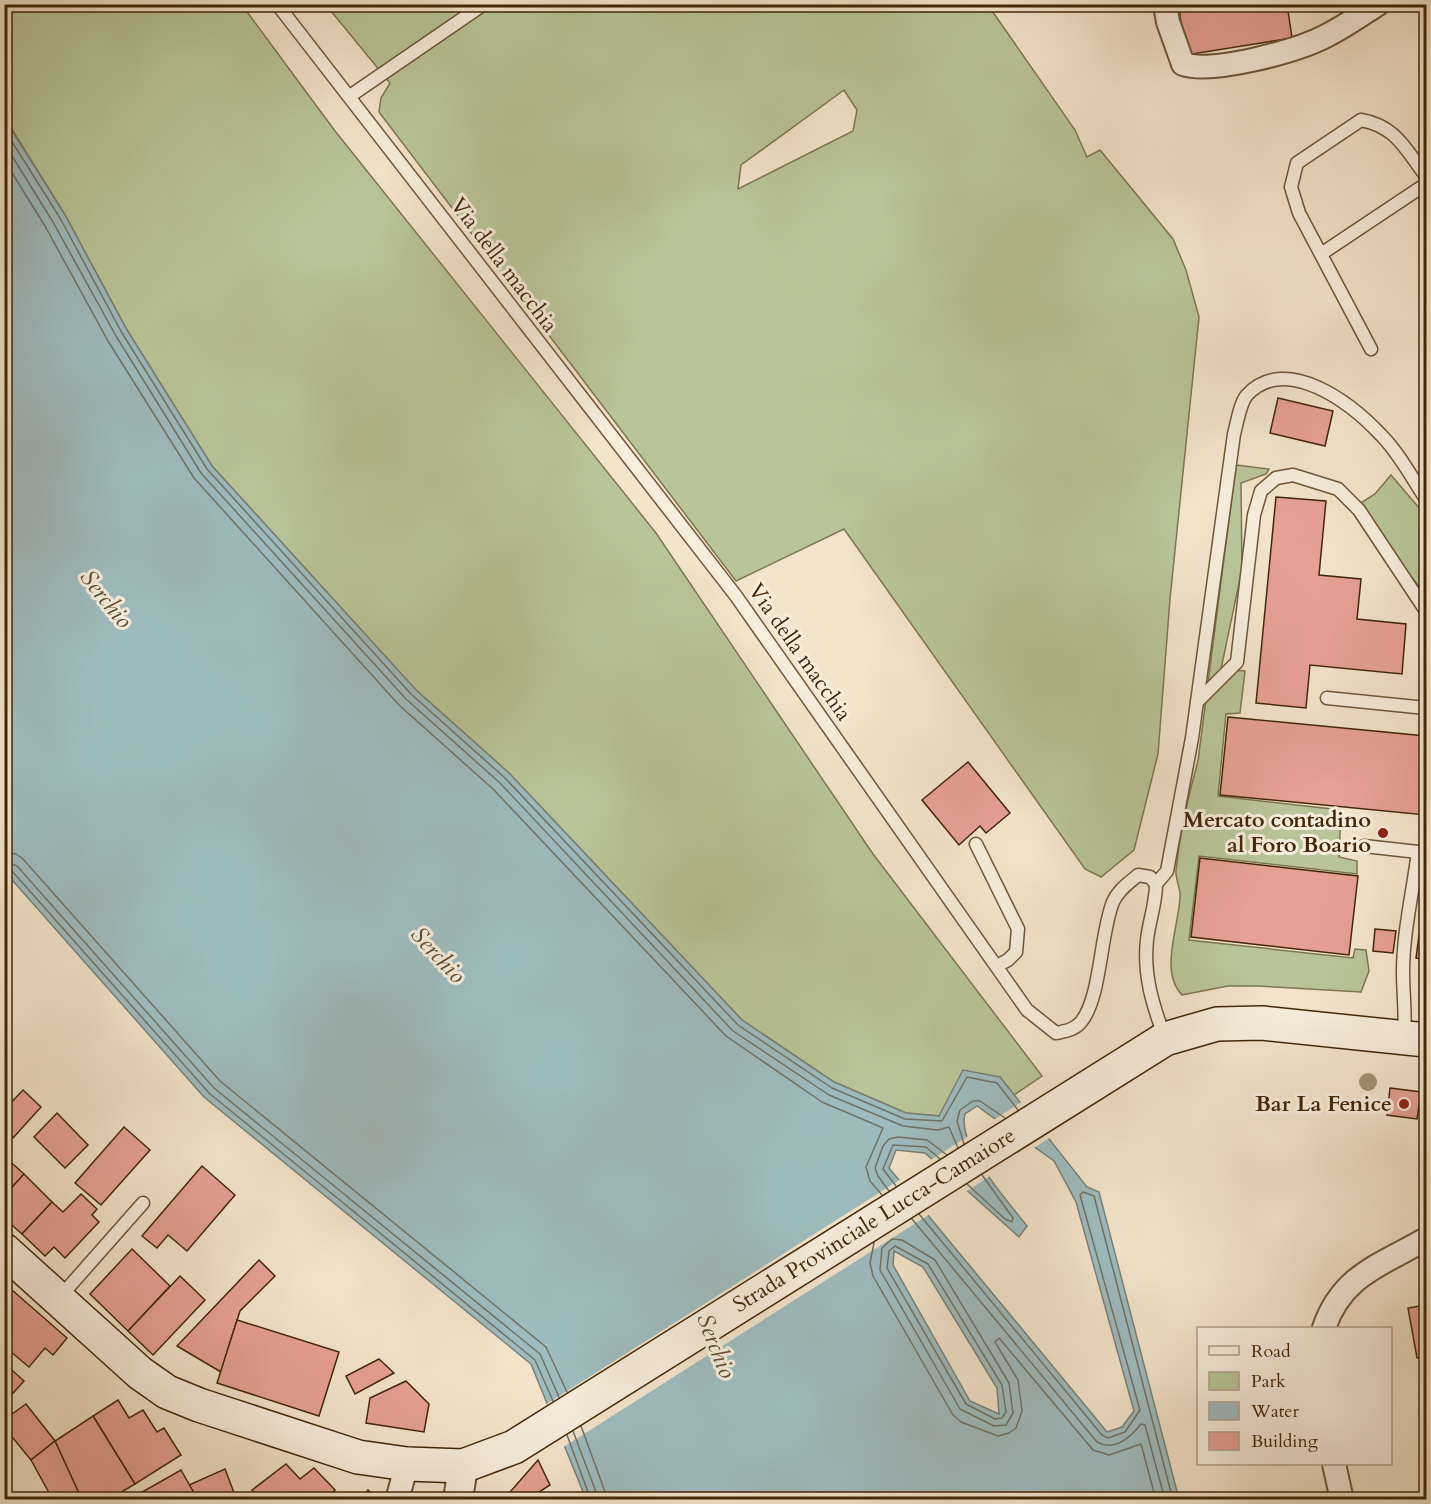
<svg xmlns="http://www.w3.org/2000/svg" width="1431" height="1504" font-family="Cardo,serif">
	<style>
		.green { fill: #b9c599; stroke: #7e7650; stroke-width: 1.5; fill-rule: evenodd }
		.water { fill: #9ebcc0; stroke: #798076; stroke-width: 1.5; fill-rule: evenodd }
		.pier { fill: #f3e4cb }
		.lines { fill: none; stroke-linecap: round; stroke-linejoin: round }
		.shore { stroke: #707264; stroke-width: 1.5 }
		.building { fill: #e6a094; stroke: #422707; stroke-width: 1.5 }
		.service-casing { stroke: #6e5638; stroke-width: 15 }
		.minor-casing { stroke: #6e5638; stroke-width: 26 }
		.tertiary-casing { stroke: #6e5638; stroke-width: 32 }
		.secondary-casing { stroke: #422707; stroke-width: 36 }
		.service { stroke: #f7eddd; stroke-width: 12 }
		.minor { stroke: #f7eddd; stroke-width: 22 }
		.tertiary { stroke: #f7eddd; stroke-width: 28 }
		.secondary { stroke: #f7eddd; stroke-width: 33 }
		.tree { fill: #a29274 }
		.poi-dot { fill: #8f2418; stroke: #f7eddd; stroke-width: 2 }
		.labels { text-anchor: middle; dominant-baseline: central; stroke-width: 6; stroke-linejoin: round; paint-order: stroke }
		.street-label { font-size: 22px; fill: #422707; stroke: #f7eddd }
		.poi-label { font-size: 22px; font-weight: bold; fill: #422707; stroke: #f7eddd; text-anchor: end }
		.water-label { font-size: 24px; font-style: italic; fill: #594c35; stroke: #f7eddd }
	</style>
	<rect width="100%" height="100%" fill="#f3e4cb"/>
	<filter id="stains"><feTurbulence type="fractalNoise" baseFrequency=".00333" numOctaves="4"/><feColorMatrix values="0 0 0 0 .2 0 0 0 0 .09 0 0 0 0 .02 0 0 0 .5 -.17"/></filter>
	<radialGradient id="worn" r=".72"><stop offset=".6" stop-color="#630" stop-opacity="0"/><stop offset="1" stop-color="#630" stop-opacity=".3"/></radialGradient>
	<g class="green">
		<path d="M5,5H242L335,131L656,533L873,854L1042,1076L1014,1095L1000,1077L939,1116L906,1113L834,1082L742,1020L509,773L416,690L212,466L127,330L65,215L5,118Z"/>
		<path d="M326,5H988L1075,130L1087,157L1100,150L1173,239L1186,270L1199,317L1170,599L1158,754L1134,850L1101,877L1085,869L844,529L736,581L379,112L381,98L390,83ZM844,90L857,110L853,131L738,189L741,165Z"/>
		<path d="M1236,465L1269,469L1266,474L1241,483L1242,569L1221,669L1245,671L1240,713L1226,714L1218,796L1341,810L1339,857L1357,861V874L1199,856L1189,940L1353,958L1355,949L1366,950L1369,971L1361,992L1257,986H1228L1182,995C1159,972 1179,926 1180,897C1181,888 1175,879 1176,870C1180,833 1188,796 1198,761Z"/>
		<path d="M1391,475L1426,516V596L1364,515L1359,504L1375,494Z"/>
	</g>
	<path class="water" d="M4,118L65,215L127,330L212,466L416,690L509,773L742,1020L834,1082L906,1113L939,1116L963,1070L1000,1077L1087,1187L1099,1192L1179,1499H586L531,1364L204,1097L5,872ZM977,1106L1054,1161L1076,1202L1134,1411L1122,1427L1107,1432L889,1168L896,1150L925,1153L1019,1237L1027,1226C1008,1201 957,1146 965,1114ZM894,1251L923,1267L997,1388L999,1414L970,1401L893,1265Z"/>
	<g class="pier">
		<path d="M1023,1101L1051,1137L1032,1149L992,1121Z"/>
		<path d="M970,1135L978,1155L993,1174L964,1193L929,1161Z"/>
		<path d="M901,1179L930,1214L562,1448L545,1405Z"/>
	</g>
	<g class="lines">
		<g class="shore">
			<path d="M4,129L60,218L122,333L207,469L411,694L505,778L738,1025L832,1088L905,1119L942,1121L967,1077L997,1083L1018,1110"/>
			<path d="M4,143L53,222L116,336L201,473L406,699L500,783L733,1031L829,1095L903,1126L938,1130L949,1127L958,1148"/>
			<path d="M4,160L45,226L108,341L194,478L399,705L493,789L726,1036L822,1102L883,1128L866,1167L870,1181L882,1195"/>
			<path d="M4,852L16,854L23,859L220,1081L546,1347L567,1392"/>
			<path d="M4,861L17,866L214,1088L540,1354L559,1397"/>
			<path d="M4,868L12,871L209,1093L535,1360L553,1401"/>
			<path d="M964,1144L957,1121L960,1110L973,1101H980L1005,1118"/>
			<path d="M967,1184L1005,1219L1012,1222L1013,1218L982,1175"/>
			<path d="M896,1186L883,1169L893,1145L926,1147L940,1159"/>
			<path d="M889,1191L878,1176L875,1168L883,1146L889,1139L898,1137L927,1140L947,1155"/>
			<path d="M919,1214L1102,1435L1108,1438L1125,1432L1140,1410L1080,1195L1083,1192L1094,1196L1173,1500"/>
			<path d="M912,1219L1097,1442C1114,1452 1131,1437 1141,1424L1145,1425L1165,1500"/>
			<path d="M892,1239L902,1240L935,1260L1009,1383L1013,1413L1006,1425L994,1426L960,1409L880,1270L882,1248Z"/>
			<path d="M874,1243L870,1263L873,1276L953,1415L961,1422L998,1436L1009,1433L1016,1428L1022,1411L1018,1380L995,1342L999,1338L1093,1450L1109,1455L1141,1444L1156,1500"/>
			<path d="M895,1246L928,1264L1002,1385L1006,1412L1002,1418L995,1419L966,1404L887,1268L889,1251Z"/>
			<path d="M581,1426L608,1500"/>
			<path d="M573,1431L599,1500"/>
			<path d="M567,1435L591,1500"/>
		</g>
	</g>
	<g class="building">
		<path d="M1209,4H1287L1292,38L1186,55L1179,9Z"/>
		<path d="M1278,398L1333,411L1325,446L1270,433Z"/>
		<path d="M1276,497L1326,501L1319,575L1361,579L1357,619L1406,624L1402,674L1310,665L1306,708L1256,703Z"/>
		<path d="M1228,717L1426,736V815L1220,795Z"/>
		<path d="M968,762L1010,813L986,833L980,826L959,845L922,800Z"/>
		<path d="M1200,858L1358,876L1349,955L1191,937Z"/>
		<path d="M1375,929L1396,931L1393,953L1373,951Z"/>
		<path d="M1419,935L1426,936V959L1416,958Z"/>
		<path d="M1390,1088L1421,1092L1417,1119L1387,1115Z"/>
		<path d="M23,1090L41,1107L13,1138L4,1130V1110Z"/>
		<path d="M57,1113L88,1145L65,1168L34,1137Z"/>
		<path d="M124,1127L150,1150L101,1205L75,1183Z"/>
		<path d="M4,1156L24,1174L4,1196Z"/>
		<path d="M202,1166L235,1195L187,1251L168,1235L157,1248L142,1236Z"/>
		<path d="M24,1174L52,1202L22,1234L4,1218V1196Z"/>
		<path d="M81,1194L97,1209L92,1215L99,1222L65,1258L54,1247L45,1256L22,1234L52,1202L63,1212Z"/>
		<path d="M132,1249L170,1286L128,1331L90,1294Z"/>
		<path d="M259,1260L275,1276L240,1311L221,1372L177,1346Z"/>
		<path d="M180,1276L205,1300L153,1355L128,1331Z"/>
		<path d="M4,1283L67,1338L53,1355L45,1348L29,1367L4,1346Z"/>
		<path d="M1426,1305V1357L1417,1358L1408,1308Z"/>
		<path d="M237,1320L339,1352L319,1416L217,1383Z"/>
		<path d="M379,1359L394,1373L355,1394L346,1376Z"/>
		<path d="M4,1363L24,1381L4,1403Z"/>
		<path d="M406,1381L429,1404L424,1432L366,1423L370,1398Z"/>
		<path d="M118,1400L129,1418L143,1410L157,1432L164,1428L181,1455L135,1484L93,1416Z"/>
		<path d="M26,1404L55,1441L31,1460L4,1427V1420Z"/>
		<path d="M93,1416L135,1484L108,1500H82L55,1441Z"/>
		<path d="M55,1441L82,1500H53L31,1460Z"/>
		<path d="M538,1460L550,1485L527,1500H503Z"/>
		<path d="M286,1464L300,1479L314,1468L335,1490L324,1500H261L252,1490Z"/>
		<path d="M225,1469L236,1498L198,1500L189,1485Z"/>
		<path d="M181,1470L198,1500H128Z"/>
		<path d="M368,1490L379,1500H360Z"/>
	</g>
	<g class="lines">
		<defs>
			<g id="service">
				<path d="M277,4L736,596L1027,1010L1056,1033C1066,1031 1074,1030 1081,1022C1101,998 1100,934 1113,902C1118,890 1129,883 1138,875L1150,877L1156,884C1156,904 1149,921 1147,940C1143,975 1153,1006 1165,1038"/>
				<path d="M350,96L484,4"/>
				<path d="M1321,254L1426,184"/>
				<path d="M1371,349L1299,213L1291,187L1297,163L1361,120C1396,126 1406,150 1426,176"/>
				<path d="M1327,698L1426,708"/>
				<path d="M1197,702L1237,662L1254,515L1261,491L1276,478L1293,475L1338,489L1359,510L1426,611"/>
				<path d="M976,844L1018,929L1016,952L1008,960L997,966"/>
				<path d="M1364,846L1418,852"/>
				<path d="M1156,884L1167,871L1192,738L1234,434C1237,423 1240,403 1247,395C1286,353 1351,403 1381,435C1399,453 1412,478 1426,499"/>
				<path d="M1404,1037C1406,1013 1403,995 1403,972C1403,933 1413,891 1418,852L1426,853"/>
				<path d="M60,1297L143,1203"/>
			</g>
			<g id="minor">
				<path d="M1165,4L1168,22L1183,64C1213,74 1297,51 1326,36C1344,27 1361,15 1378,4"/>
				<path d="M1324,1328C1342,1275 1381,1265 1426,1239"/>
				<path d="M1334,1464L1342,1500"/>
				<path d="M397,1500L407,1464"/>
			</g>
			<path id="tertiary" d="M458,1500L463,1466"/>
			<path id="secondary" d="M4,1250L140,1373L167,1392L199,1405L358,1457L407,1464L463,1466L514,1447L1165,1039L1217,1024L1262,1023L1426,1040"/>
		</defs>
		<use href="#service" class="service-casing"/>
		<use href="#minor" class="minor-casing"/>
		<use href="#tertiary" class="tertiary-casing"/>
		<use href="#secondary" class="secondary-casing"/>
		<use href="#service" class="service"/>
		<use href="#minor" class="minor"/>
		<use href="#tertiary" class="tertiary"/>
		<use href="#secondary" class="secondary"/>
	</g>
	<circle class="tree" cx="1368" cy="1082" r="9"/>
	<g class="poi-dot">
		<circle cx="1383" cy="833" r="6"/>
		<circle cx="1404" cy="1104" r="6"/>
	</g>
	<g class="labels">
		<g class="street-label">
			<text transform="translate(504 265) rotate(53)">Via della macchia</text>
			<text transform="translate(800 652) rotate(55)">Via della macchia</text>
			<text transform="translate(874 1220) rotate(-32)">Strada Provinciale Lucca-Camaiore</text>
		</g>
		<g class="poi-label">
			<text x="1371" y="820">Mercato contadino<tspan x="1371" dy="25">al Foro Boario</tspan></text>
			<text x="1392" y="1104">Bar La Fenice</text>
		</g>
		<g class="water-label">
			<text transform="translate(106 599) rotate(51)">Serchio</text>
			<text transform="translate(438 955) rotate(47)">Serchio</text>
			<text transform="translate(716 1346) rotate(68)">Serchio</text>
		</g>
	</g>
	<rect width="1431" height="1504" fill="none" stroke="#f3e4cb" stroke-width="24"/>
	<rect x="6" y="6" width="1419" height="1492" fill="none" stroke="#422707" stroke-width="3"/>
	<rect x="12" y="12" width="1407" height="1480" fill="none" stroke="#422707" stroke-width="1.5"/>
	<rect x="1197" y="1327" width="195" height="138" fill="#f7eddd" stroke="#af9e87" stroke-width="1.5"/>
	<rect x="1209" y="1346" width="30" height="9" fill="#f7eddd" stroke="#af9e87" stroke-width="1.5"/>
	<text x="1251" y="1357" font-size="18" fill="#422707">Road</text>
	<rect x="1209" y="1372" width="30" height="18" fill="#b9c599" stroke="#af9e87" stroke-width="1.5"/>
	<text x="1251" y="1387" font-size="18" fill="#422707">Park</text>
	<rect x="1209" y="1402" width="30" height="18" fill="#9ebcc0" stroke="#af9e87" stroke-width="1.5"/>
	<text x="1251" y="1417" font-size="18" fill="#422707">Water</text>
	<rect x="1209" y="1432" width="30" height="18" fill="#e6a094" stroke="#af9e87" stroke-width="1.5"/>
	<text x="1251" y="1447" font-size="18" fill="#422707">Building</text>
	<rect width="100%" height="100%" filter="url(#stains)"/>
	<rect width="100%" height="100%" fill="url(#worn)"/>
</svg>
